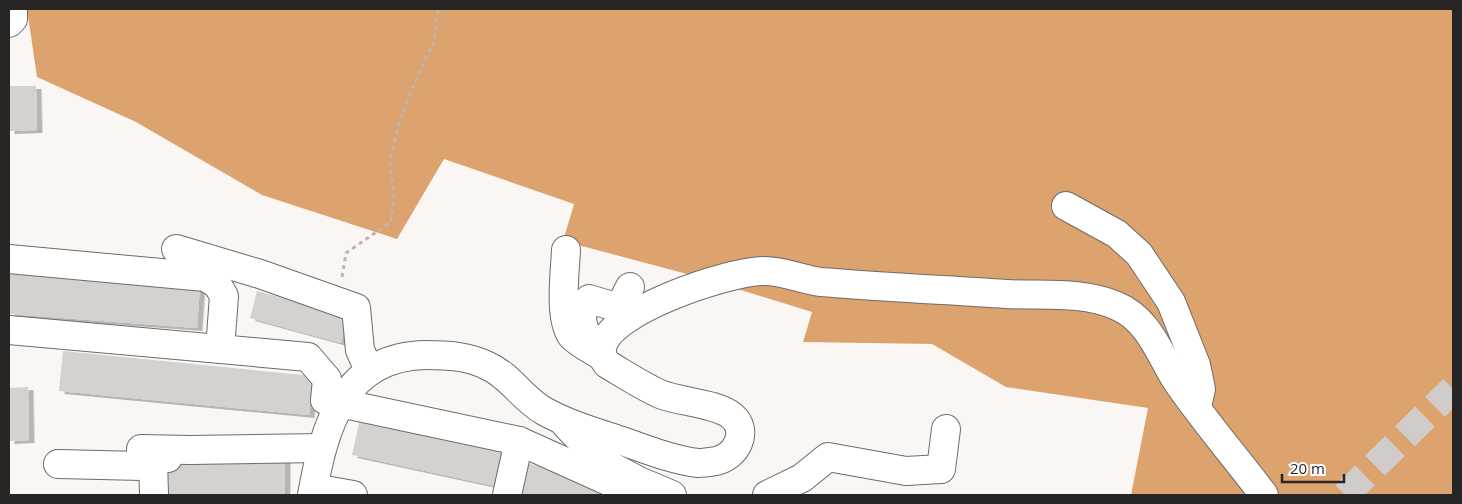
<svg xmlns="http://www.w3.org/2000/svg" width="1462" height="504" font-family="'Open Sans',sans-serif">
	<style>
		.forest { fill: #dda36f }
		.building { fill: #d4d1ce; filter: url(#shadow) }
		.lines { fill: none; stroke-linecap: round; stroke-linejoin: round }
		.highway-tunnel { stroke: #d0ccca; stroke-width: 28; stroke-dasharray: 28 14; stroke-linecap: butt }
		.minor-casing { stroke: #6e6b68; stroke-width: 30 }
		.path { stroke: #b9b6b4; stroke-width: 3; stroke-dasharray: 4 4; stroke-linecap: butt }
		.minor { stroke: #fff; stroke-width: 28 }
	</style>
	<defs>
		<filter id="shadow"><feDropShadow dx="5.5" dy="3" stdDeviation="0" flood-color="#0004"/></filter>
	</defs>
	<rect width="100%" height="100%" fill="#faf6f3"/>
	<path class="forest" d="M27,9H1453V495H1131L1148,408L1006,387L932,344L803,342L812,312L702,278L563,241L574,204L444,159L397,239L262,195L136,122L37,77Z"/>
	<g class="building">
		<path d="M9,86H36L37,130L9,131Z"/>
		<path d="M9,270L200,284L197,328L9,314Z"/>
		<path d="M257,291L348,315L341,343L250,318Z"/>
		<path d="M63,351L313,376L309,415L59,391Z"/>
		<path d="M28,387L29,440L9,441V388Z"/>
		<path d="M361,414L505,445L495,486L352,455Z"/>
		<path d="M285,460V495H158V462Z"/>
		<path d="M527,463L623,492L622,495H517Z"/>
	</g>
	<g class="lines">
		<path class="highway-tunnel" d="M1345,495L1453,389"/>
		<defs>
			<g id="minor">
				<path d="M9,23L13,19V9"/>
				<path d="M1066,206L1117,234L1139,254L1171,302L1196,365L1201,389L1197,407"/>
				<path d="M176,249L260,274L356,308L360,350L369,370"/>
				<path d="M566,250C565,272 559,317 571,335C576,342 594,351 603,357"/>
				<path d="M9,259L205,277L217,284L224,296L220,349"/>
				<path d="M9,330L308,357L327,379L325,400L338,407"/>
				<path d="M589,341C582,326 578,313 589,299L619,308L630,287"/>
				<path d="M340,403L519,441L639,495"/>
				<path d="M566,425L601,461L639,481L672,495"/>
				<path d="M58,464L142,466L141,449L190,450L322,448"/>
				<path d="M314,488L353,495"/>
				<path d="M154,495L153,459L168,458"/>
				<path d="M312,495C324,428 343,356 426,355C448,355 468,356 488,366C509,375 524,400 544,411C569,425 598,433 625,442C648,450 673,460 698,463C703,463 710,462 716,461C736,457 750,431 732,416C716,403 679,402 660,394C642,386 624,374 607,364C604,360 601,355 602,349C606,311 728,272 762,271C782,270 802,280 821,282C883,287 945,290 1006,294C1043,296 1083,291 1117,306C1150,320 1160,356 1178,383C1205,422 1236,458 1264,495"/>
				<path d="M507,495L519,441"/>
				<path d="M767,495L802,478L828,457L906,471L941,469L946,429"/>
			</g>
		</defs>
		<use href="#minor" class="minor-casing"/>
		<path class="path" d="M342,277L346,253L391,222L394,196L390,159L399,124L412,89L434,41L438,9"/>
		<use href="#minor" class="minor"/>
	</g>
	<rect width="1462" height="504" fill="none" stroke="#272625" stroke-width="20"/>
	<path d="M1282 474v8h62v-8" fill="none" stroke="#272625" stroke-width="2.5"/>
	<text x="1290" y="474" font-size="15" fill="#272625" stroke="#ffffff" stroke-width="4" paint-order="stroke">20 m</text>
</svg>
